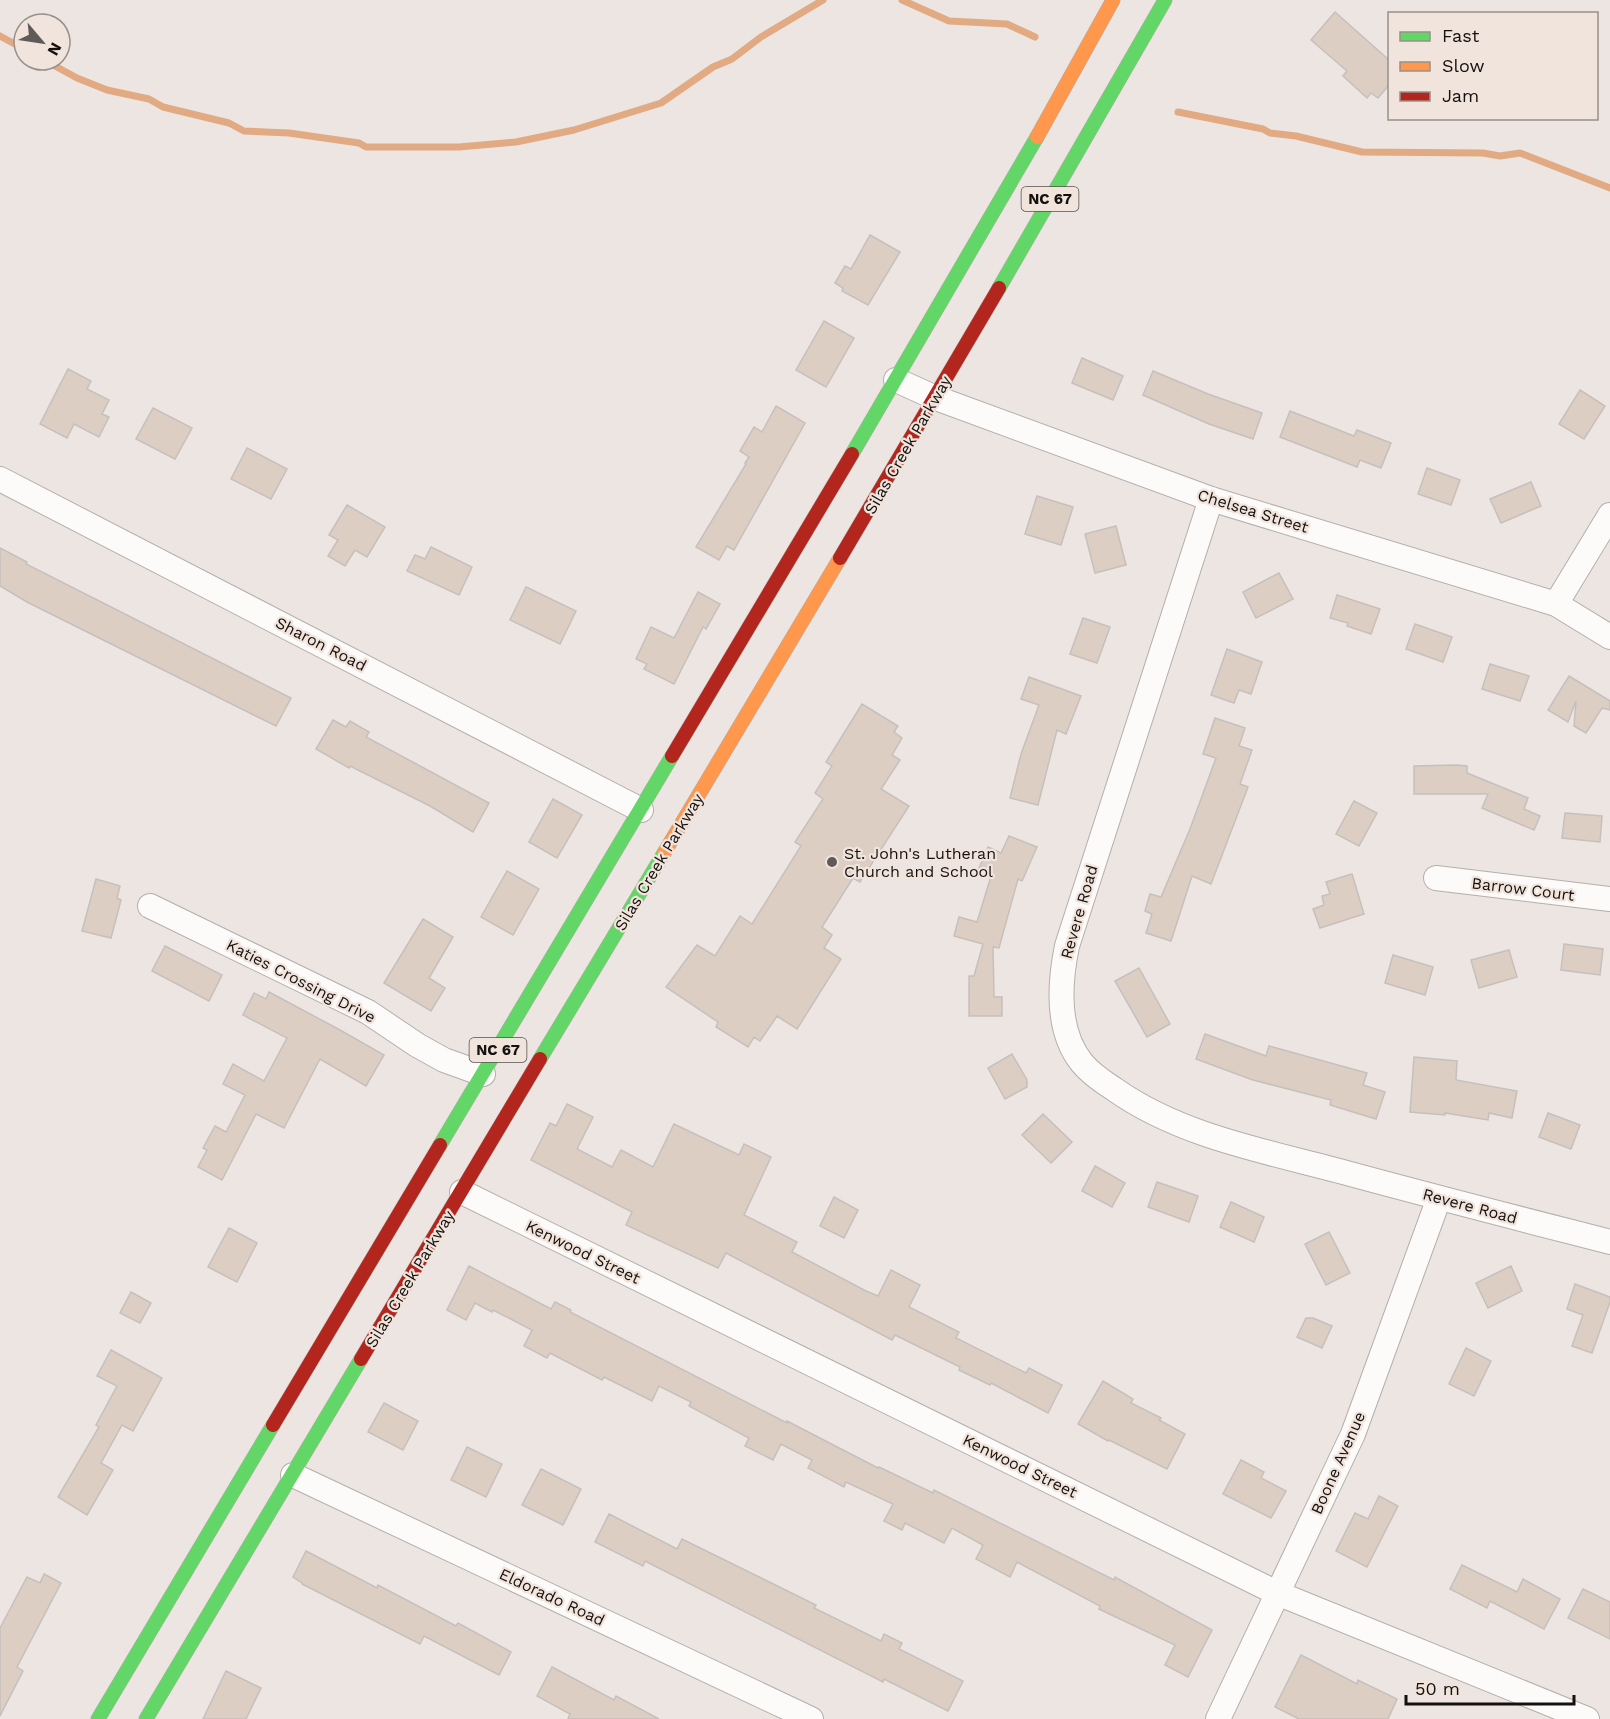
<svg xmlns="http://www.w3.org/2000/svg" width="1610" height="1719" font-family="'Work Sans',sans-serif">
	<style>
		.lines { fill: none; stroke-linecap: round; stroke-linejoin: round }
		.stream { stroke: #e1aa82; stroke-width: 7 }
		.building { fill: #ddcec3; stroke: #c6c0bd; stroke-width: 1.5 }
		.street-casing { stroke: #b4afab; stroke-width: 26 }
		.fast-casing { stroke: #b4afab; stroke-width: 15 }
		.slow-casing { stroke: #b4afab; stroke-width: 15 }
		.jam-casing { stroke: #b4afab; stroke-width: 15 }
		.street { stroke: #fcfbfa; stroke-width: 24 }
		.fast { stroke: #63d668; stroke-width: 14 }
		.slow { stroke: #ff974d; stroke-width: 14 }
		.jam { stroke: #b3261e; stroke-width: 14 }
		.poi-dot { fill: #605b58; stroke: #f1e4dc; stroke-width: 2 }
		.labels { text-anchor: middle; dominant-baseline: central; stroke-width: 4.5; stroke-linejoin: round; paint-order: stroke }
		.shield { fill: #f1e4dc; stroke: #57504c; stroke-width: 1.5 }
		.shield-label { font-size: 15px; font-weight: bold; fill: #15110e }
		.street-label { font-size: 16px; fill: #15110e; stroke: #f1e4dc }
		.poi-label { font-size: 16px; fill: #15110e; stroke: #f1e4dc; text-anchor: start }
	</style>
	<rect width="100%" height="100%" fill="#ece5e1"/>
	<g class="lines">
		<g class="stream">
			<path d="M902,0L949,21L1007,24L1035,37"/>
			<path d="M0,36L24,49"/>
			<path d="M44,60L77,78L107,90L149,99L163,107L229,123L244,131L289,133L359,143L366,147H459L516,142L574,130L661,103L713,67L732,59L761,37L823,0"/>
			<path d="M1178,112L1263,129L1270,133L1296,136L1362,152L1483,153L1500,156L1520,153L1610,188"/>
		</g>
	</g>
	<g class="building">
		<path d="M1335,12L1389,60V85L1378,98L1371,93L1367,98L1343,76L1347,71L1311,40Z"/>
		<path d="M870,235L900,252L868,305L842,291L843,288L835,283L845,266L851,269Z"/>
		<path d="M824,321L854,338L826,387L796,370Z"/>
		<path d="M1082,358L1123,376L1113,400L1072,383Z"/>
		<path d="M68,369L91,381L87,389L109,400L102,414L109,417L99,437L74,424L67,438L40,424Z"/>
		<path d="M1153,371L1208,394L1262,413L1253,439L1209,424L1143,395Z"/>
		<path d="M1580,390L1605,406L1584,439L1559,424Z"/>
		<path d="M776,406L805,423L734,550L727,546L719,560L696,547L746,464L745,463L749,457L740,451L754,427L762,432Z"/>
		<path d="M153,408L192,428L175,459L136,439Z"/>
		<path d="M1290,411L1354,436L1357,430L1391,443L1381,468L1360,460L1357,467L1280,437Z"/>
		<path d="M247,448L287,469L271,499L231,479Z"/>
		<path d="M1427,468L1460,480L1451,505L1418,494Z"/>
		<path d="M1531,482L1541,506L1501,523L1490,499Z"/>
		<path d="M1037,496L1073,507L1061,545L1025,534Z"/>
		<path d="M347,505L385,527L367,557L355,550L345,566L328,556L338,540L329,535Z"/>
		<path d="M1116,526L1126,565L1095,573L1085,534Z"/>
		<path d="M431,547L472,567L459,595L407,571L415,555L425,559Z"/>
		<path d="M0,548L27,562L26,564L291,698L276,726L27,602L0,586Z"/>
		<path d="M1279,573L1293,599L1256,618L1243,592Z"/>
		<path d="M526,587L576,611L560,644L510,620Z"/>
		<path d="M698,592L720,604L706,629L703,627L674,684L644,669L647,664L636,659L651,627L674,638Z"/>
		<path d="M1337,595L1380,609L1371,634L1347,626L1348,623L1330,618Z"/>
		<path d="M1083,618L1110,627L1097,663L1070,654Z"/>
		<path d="M1415,624L1452,637L1443,662L1406,649Z"/>
		<path d="M1227,649L1262,662L1251,694L1239,690L1234,703L1211,695Z"/>
		<path d="M1490,664L1529,676L1520,701L1482,689Z"/>
		<path d="M1569,676L1610,701V710L1602,708L1586,733L1574,726L1576,701L1568,722L1548,710Z"/>
		<path d="M1029,677L1081,696L1066,734L1057,730L1038,805L1010,798L1021,754L1039,705L1021,699Z"/>
		<path d="M862,704L898,726L894,732L902,738L892,755L900,760L881,789L909,806L860,882L853,878L822,927L832,935L824,948L841,959L797,1029L777,1016L760,1041L754,1037L748,1047L716,1027L718,1022L666,987L697,945L715,956L740,916L752,924L801,846L795,842L823,799L815,793L832,766L826,762Z"/>
		<path d="M1215,718L1245,728L1239,746L1252,750L1240,784L1248,787L1211,884L1192,876L1171,941L1146,933L1152,914L1145,911L1150,894L1161,897L1190,829L1216,758L1203,754Z"/>
		<path d="M333,720L346,727L350,721L369,732L366,737L489,803L473,832L430,806L350,766L349,768L316,749Z"/>
		<path d="M1456,765L1467,766V773L1528,798L1524,809L1540,816L1534,830L1482,808L1488,794H1414V766Z"/>
		<path d="M553,799L582,815L557,858L529,842Z"/>
		<path d="M1354,801L1377,813L1359,846L1336,834Z"/>
		<path d="M1565,813L1602,816L1600,842L1562,838Z"/>
		<path d="M1009,836L1037,847L1022,881L1018,879L999,948L993,947L994,997H1002V1016H969V976H974L983,944L954,936L959,917L977,922L992,873L979,868L988,847L1001,853Z"/>
		<path d="M507,871L539,889L513,935L481,917Z"/>
		<path d="M1352,874L1364,914L1320,928L1313,909L1324,905L1322,896L1330,894L1326,882Z"/>
		<path d="M96,879L120,886L117,898L121,900L111,938L82,931Z"/>
		<path d="M423,919L453,937L429,978L445,988L431,1011L384,983Z"/>
		<path d="M1564,944L1603,949L1600,975L1561,970Z"/>
		<path d="M165,946L222,975L209,1001L152,971Z"/>
		<path d="M1509,950L1517,977L1479,988L1471,960Z"/>
		<path d="M1393,955L1433,967L1425,995L1385,983Z"/>
		<path d="M1139,968L1170,1024L1147,1037L1115,981Z"/>
		<path d="M269,992L340,1030L384,1055L366,1086L320,1059L284,1128L256,1114L222,1180L198,1167L207,1150L203,1148L215,1126L226,1132L245,1095L223,1084L233,1064L264,1081L287,1038L243,1015L254,993L266,999Z"/>
		<path d="M1205,1034L1266,1056L1269,1046L1367,1073L1363,1085L1385,1092L1376,1119L1330,1105L1331,1100L1253,1080L1196,1059Z"/>
		<path d="M1012,1054L1027,1080V1087L1005,1099L988,1068Z"/>
		<path d="M1414,1057L1457,1061L1456,1080L1517,1091L1512,1118L1489,1113L1488,1120L1445,1113V1115L1410,1112Z"/>
		<path d="M567,1104L593,1117L577,1149L612,1167L621,1150L653,1167L674,1124L739,1155L744,1144L771,1157L744,1215L797,1242L792,1252L866,1291L878,1296L891,1270L920,1285L909,1307L959,1332L956,1338L1026,1373L1029,1368L1062,1385L1048,1413L991,1383L990,1385L959,1370L960,1367L895,1335L892,1340L726,1253L718,1268L626,1225L632,1212L531,1160L550,1123L556,1126Z"/>
		<path d="M1548,1113L1580,1125L1571,1149L1539,1137Z"/>
		<path d="M1043,1114L1072,1142L1051,1163L1022,1135Z"/>
		<path d="M1095,1166L1125,1183L1112,1207L1082,1191Z"/>
		<path d="M1157,1182L1198,1196L1189,1222L1148,1207Z"/>
		<path d="M834,1197L858,1210L844,1238L820,1226Z"/>
		<path d="M1231,1202L1264,1217L1254,1242L1220,1227Z"/>
		<path d="M229,1228L257,1243L237,1282L208,1267Z"/>
		<path d="M1329,1232L1350,1273L1326,1285L1305,1244Z"/>
		<path d="M469,1266L551,1309L555,1302L571,1310L570,1312L787,1423V1421L878,1468L879,1467L933,1493L934,1490L1114,1580L1115,1577L1212,1630L1188,1677L1165,1665L1175,1645L1099,1609L1100,1606L1017,1562L1010,1577L976,1559L983,1545L952,1528L944,1543L905,1523L902,1530L884,1521L893,1504L846,1482L844,1487L808,1468L812,1460L781,1444L773,1460L745,1446L749,1438L689,1406L691,1402L659,1386L652,1401L604,1377L602,1380L550,1353L547,1358L524,1346L532,1330L493,1310L492,1312L475,1303L466,1320L447,1310Z"/>
		<path d="M1511,1266L1522,1291L1488,1308L1476,1283Z"/>
		<path d="M1575,1284L1610,1297V1302L1592,1353L1572,1346L1583,1315L1567,1309Z"/>
		<path d="M131,1292L151,1303L140,1323L120,1313Z"/>
		<path d="M1306,1318H1313L1332,1326L1322,1348L1297,1337Z"/>
		<path d="M1466,1348L1491,1361L1474,1396L1449,1384Z"/>
		<path d="M111,1350L162,1378L133,1431L122,1425L101,1463L113,1470L87,1515L58,1497L99,1427L96,1425L117,1386L97,1376Z"/>
		<path d="M1103,1381L1133,1399L1131,1403L1161,1418L1159,1420L1185,1434L1167,1469L1109,1440L1108,1441L1078,1424Z"/>
		<path d="M384,1403L418,1421L403,1450L368,1432Z"/>
		<path d="M467,1447L502,1464L486,1497L451,1480Z"/>
		<path d="M1241,1460L1264,1472L1261,1478L1286,1491L1271,1518L1223,1494Z"/>
		<path d="M541,1469L581,1489L563,1525L522,1505Z"/>
		<path d="M1379,1496L1398,1506L1367,1567L1336,1551L1355,1513L1368,1519Z"/>
		<path d="M609,1514L677,1549L682,1539L816,1605L814,1608L881,1641L884,1634L902,1643L899,1649L963,1681L948,1711L884,1679L883,1682L645,1561L643,1566L595,1542Z"/>
		<path d="M306,1551L377,1588L378,1585L456,1626L458,1623L511,1652L499,1675L424,1636L420,1644L302,1584V1583L293,1577Z"/>
		<path d="M1462,1565L1517,1592L1523,1579L1560,1599L1544,1629L1490,1601L1487,1608L1450,1589Z"/>
		<path d="M44,1574L61,1583L17,1667L23,1671L0,1716V1628L27,1577L40,1583Z"/>
		<path d="M1583,1589L1610,1602V1639L1568,1618Z"/>
		<path d="M1301,1655L1357,1684L1358,1680L1397,1699L1388,1719H1299L1275,1707Z"/>
		<path d="M552,1667L614,1700L616,1696L659,1719H568L570,1714L537,1696Z"/>
		<path d="M226,1671L261,1688L246,1719H203Z"/>
	</g>
	<g class="lines">
		<defs>
			<g id="street">
				<path d="M896,380L936,398L1211,499L1556,604L1610,637"/>
				<path d="M0,479L641,810"/>
				<path d="M1211,499L1067,946C1059,985 1056,1031 1082,1063C1091,1074 1103,1082 1114,1089C1180,1136 1265,1151 1343,1172C1431,1196 1521,1219 1610,1242"/>
				<path d="M1556,604L1610,515"/>
				<path d="M1436,878L1610,899"/>
				<path d="M150,906L368,1012L417,1045L444,1060L483,1074"/>
				<path d="M462,1192L1277,1593L1587,1719"/>
				<path d="M293,1475L811,1719"/>
				<path d="M1218,1719L1353,1434L1439,1198"/>
			</g>
			<g id="fast">
				<path d="M999,288L1165,0"/>
				<path d="M852,454L1037,137"/>
				<path d="M540,1059L664,853"/>
				<path d="M440,1145L672,756"/>
				<path d="M98,1719L273,1425"/>
				<path d="M146,1719L361,1359"/>
			</g>
			<g id="slow">
				<path d="M1037,137L1113,0"/>
				<path d="M664,853L840,558"/>
			</g>
			<g id="jam">
				<path d="M840,558L999,288"/>
				<path d="M672,756L852,454"/>
				<path d="M361,1359L540,1059"/>
				<path d="M273,1425L440,1145"/>
			</g>
		</defs>
		<use href="#street" class="street-casing"/>
		<use href="#fast" class="fast-casing"/>
		<use href="#slow" class="slow-casing"/>
		<use href="#jam" class="jam-casing"/>
		<use href="#street" class="street"/>
		<use href="#fast" class="fast"/>
		<use href="#slow" class="slow"/>
		<use href="#jam" class="jam"/>
	</g>
	<circle class="poi-dot" cx="832" cy="862" r="6"/>
	<g class="labels">
		<g class="shield">
			<rect x="1021.5" y="187" width="57" height="24" rx="4.5"/>
			<rect x="469.5" y="1038" width="57" height="24" rx="4.5"/>
		</g>
		<g class="shield-label">
			<text x="1050" y="199">NC 67</text>
			<text x="498" y="1050">NC 67</text>
		</g>
		<g class="street-label">
			<text transform="translate(908 445) rotate(-60)">Silas Creek Parkway</text>
			<text transform="translate(1253 511) rotate(17)">Chelsea Street</text>
			<text transform="translate(321 644) rotate(27)">Sharon Road</text>
			<text transform="translate(659 862) rotate(-59)">Silas Creek Parkway</text>
			<text transform="translate(1523 889) rotate(7)">Barrow Court</text>
			<text transform="translate(1079 912) rotate(-74)">Revere Road</text>
			<text transform="translate(301 981) rotate(27)">Katies Crossing Drive</text>
			<text transform="translate(1470 1206) rotate(15)">Revere Road</text>
			<text transform="translate(583 1252) rotate(26)">Kenwood Street</text>
			<text transform="translate(410 1279) rotate(-59)">Silas Creek Parkway</text>
			<text transform="translate(1338 1463) rotate(-66)">Boone Avenue</text>
			<text transform="translate(1020 1466) rotate(26)">Kenwood Street</text>
			<text transform="translate(552 1597) rotate(25)">Eldorado Road</text>
		</g>
		<g class="poi-label">
			<text x="844" y="853">St. John's Lutheran<tspan x="844" dy="18">Church and School</tspan></text>
		</g>
	</g>
	<rect x="1388" y="12" width="210" height="108" fill="#f1e4dc" stroke="#99908a" stroke-width="1.5"/>
	<rect x="1400" y="32" width="30" height="9" fill="#63d668" stroke="#99908a" stroke-width="1.5"/>
	<text x="1442" y="42" font-size="18" fill="#15110e">Fast</text>
	<rect x="1400" y="62" width="30" height="9" fill="#ff974d" stroke="#99908a" stroke-width="1.5"/>
	<text x="1442" y="72" font-size="18" fill="#15110e">Slow</text>
	<rect x="1400" y="92" width="30" height="9" fill="#b3261e" stroke="#99908a" stroke-width="1.5"/>
	<text x="1442" y="102" font-size="18" fill="#15110e">Jam</text>
	<g transform="translate(42 42) rotate(119)"><circle r="28" fill="#f1e4dc" stroke="#99908a" stroke-width="1.5"/>
	<path d="M0-4.5L10 22L0 15L-10 22Z" fill="#605b58"/>
	<text y="-9" font-size="16" font-weight="bold" text-anchor="middle" fill="#15110e">N</text>
	</g>
	<path d="M1406 1695v9h168v-9" fill="none" stroke="#15110e" stroke-width="3"/>
	<text x="1415" y="1695" font-size="18" fill="#15110e" stroke="#f1e4dc" stroke-width="4.5" paint-order="stroke">50 m</text>
</svg>
